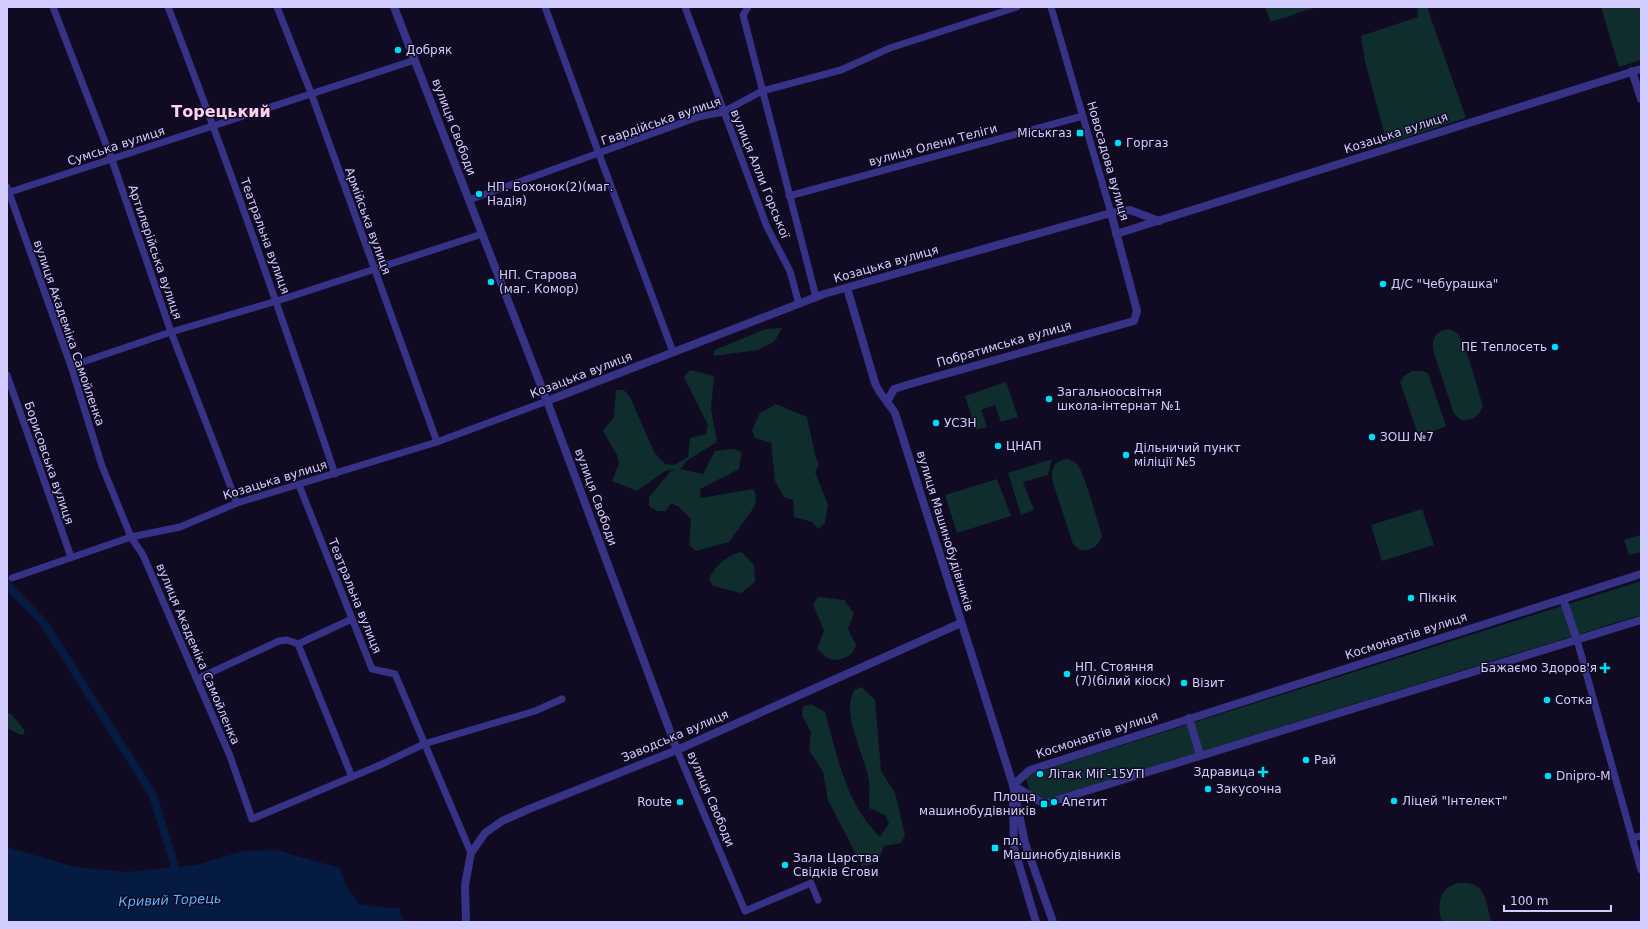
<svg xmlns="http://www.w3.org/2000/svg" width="1648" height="929" font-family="'DejaVu Sans',sans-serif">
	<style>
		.green { fill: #0e2d2c }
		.water { fill: #051b42 }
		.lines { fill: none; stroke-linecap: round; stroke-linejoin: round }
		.canal { stroke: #051b42; stroke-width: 8 }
		.minor { stroke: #363286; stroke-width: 7 }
		.tertiary { stroke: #363286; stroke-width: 8 }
		.poi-dot { fill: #00dff8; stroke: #100b23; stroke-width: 1.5 }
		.labels { text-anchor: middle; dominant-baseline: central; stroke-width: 3; stroke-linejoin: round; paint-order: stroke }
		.poi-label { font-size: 12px; fill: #d3cdff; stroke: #100b23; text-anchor: start }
		.street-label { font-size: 12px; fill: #d3cdff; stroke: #100b23 }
		.water-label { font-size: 13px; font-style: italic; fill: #5bb3ff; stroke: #100b23 }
		.district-label { font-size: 16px; font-weight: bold; fill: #ffcfed; stroke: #100b23 }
	</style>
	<rect width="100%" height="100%" fill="#100b23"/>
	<g class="green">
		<path d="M1265,7H1316L1271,22Z"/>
		<path d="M1417,7H1427L1466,118L1387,144L1365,61L1361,36L1418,17Z"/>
		<path d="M1601,7H1641V60L1619,67Z"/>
		<path d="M782,328L774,342L758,350L713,356L715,350L765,329Z"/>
		<path d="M1449,329C1452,330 1454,331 1457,333C1466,342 1478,391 1483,406C1479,417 1472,421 1461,420L1454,414L1434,353C1431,340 1434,331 1449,329Z"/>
		<path d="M690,370L714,376L711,409L717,442L688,460L680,469L703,474L715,451L733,449L742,452L739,469L700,489L701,498L754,489L756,497L755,506L729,542L696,551L689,545L691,519L679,507L671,503L666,511H657L649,506V497L671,471L676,469L665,471L637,491L612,481L619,464L617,455L603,431L614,417L616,390H624L630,397L654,452L665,464L674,465L688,457L690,438L706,434L708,425L684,377Z"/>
		<path d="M1412,371H1421L1428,373L1446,426L1432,432L1418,434L1400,382L1404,376Z"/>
		<path d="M1006,382L1018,417L1001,422L995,405L981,410L987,427L976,430L965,396Z"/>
		<path d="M776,404L807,417L816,459L819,464L815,472L828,505L825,523L818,529L812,522L794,517L793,500L784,497L775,481L771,443L755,438L752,430L760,413Z"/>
		<path d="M1052,459L1048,475L1023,482L1034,510L1021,515L1008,473Z"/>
		<path d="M1067,459C1071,460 1073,461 1076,463C1085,472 1097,521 1102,536C1098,547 1091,551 1080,550L1073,544L1053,483C1050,470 1053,461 1067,459Z"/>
		<path d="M997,479L1011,516L957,533L945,495Z"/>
		<path d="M1422,509L1434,545L1382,561L1371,525Z"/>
		<path d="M1641,535V552L1629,555L1624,540Z"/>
		<path d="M741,552L754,565L755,582L741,593L713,586L709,579C714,566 728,555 741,552Z"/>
		<path d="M1641,581V615L1034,803L1025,776Z"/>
		<path d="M818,597L844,600L854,613L848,629L856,645C854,652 852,654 846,657C833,664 826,658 817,648L824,631L813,604Z"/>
		<path d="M862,687L875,700L881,771L895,793L905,835L901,843L884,846L878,861L870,865L862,866L828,800L823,772L809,750L811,732L802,716L803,707L811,704L825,712C837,756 846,804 880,837L889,823L885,815L869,808C869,799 870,789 869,780C864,753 841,715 854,690Z"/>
		<path d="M7,712L12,715L25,731L23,735L19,734L7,728Z"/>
		<path d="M1458,883C1486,880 1486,901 1491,922H1442C1437,905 1438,889 1458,883Z"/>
	</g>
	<path class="water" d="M7,847L75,867L126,872L196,865L243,851L276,850L340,868L346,886L359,904L378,907L399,908L403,921L8,922H7Z"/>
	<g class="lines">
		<path class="canal" d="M7,584L11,589L44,623L153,795L175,867"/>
		<g class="minor">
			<path d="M53,7L112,160L171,332L237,503"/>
			<path d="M168,7C228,161 282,317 335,474"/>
			<path d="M277,7L311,93L437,442"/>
			<path d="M545,7L599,154L673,352"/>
			<path d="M685,7L767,227L790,271L799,304"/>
			<path d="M748,7L743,15L816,297"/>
			<path d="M1051,7L1111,213"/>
			<path d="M7,187L71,366L102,466L131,537L143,555L230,756L252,819L380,765L424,744L535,711L562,699"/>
			<path d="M7,193L415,60"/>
			<path d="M789,196L1083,116"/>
			<path d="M469,200L698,117L723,112L762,91L841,70L890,48L1017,7"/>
			<path d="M71,366L171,332L277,301L482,234"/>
			<path d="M7,375L71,557"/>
			<path d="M299,485L372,669L395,674L471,853"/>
			<path d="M12,578L131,537L180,527L237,503L437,442L547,401"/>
			<path d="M1577,640L1641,870"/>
			<path d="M298,644L352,777"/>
			<path d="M197,679L279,641L287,640L298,644L352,619"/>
			<path d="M677,750L745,911L811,883L818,900"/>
			<path d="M1632,838L1641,836"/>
		</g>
		<g class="tertiary">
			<path d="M394,7L547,401L677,750"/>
			<path d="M1632,71L1641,99"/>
			<path d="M1116,234L1641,69"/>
			<path d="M847,288L875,383C879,394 889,403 895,413L1013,785L1025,843L1053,922"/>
			<path d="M888,400L894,389L910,384L1134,321L1137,311L1111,213"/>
			<path d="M547,401L824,294L1111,213L1130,210L1159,221"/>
			<path d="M1563,599L1577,640"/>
			<path d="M1189,718L1200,755"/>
			<path d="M1013,785L1030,770L1641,574"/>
			<path d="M1013,785L1044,804L1641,620"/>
			<path d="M1013,804L1014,848L1036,922"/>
			<path d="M466,922L465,885L471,853L485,833L502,821L529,809L677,750L961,623"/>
		</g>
	</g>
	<g class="poi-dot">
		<circle cx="398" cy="50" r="4"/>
		<rect x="1076" y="129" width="8" height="8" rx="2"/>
		<circle cx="1118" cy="143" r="4"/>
		<circle cx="479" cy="194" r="4"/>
		<circle cx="491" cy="282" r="4"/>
		<circle cx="1383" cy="284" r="4"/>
		<circle cx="1555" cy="347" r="4"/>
		<circle cx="1049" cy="399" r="4"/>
		<circle cx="936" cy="423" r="4"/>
		<circle cx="1372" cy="437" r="4"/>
		<circle cx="998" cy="446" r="4"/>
		<circle cx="1126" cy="455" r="4"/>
		<circle cx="1411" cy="598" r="4"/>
		<path d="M1603 662h4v4h4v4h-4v4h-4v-4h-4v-4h4z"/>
		<circle cx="1067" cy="674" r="4"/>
		<circle cx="1184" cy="683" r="4"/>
		<circle cx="1547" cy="700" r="4"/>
		<circle cx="1306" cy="760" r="4"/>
		<path d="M1261 766h4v4h4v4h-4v4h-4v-4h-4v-4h4z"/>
		<circle cx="1040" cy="774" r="4"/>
		<circle cx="1548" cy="776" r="4"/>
		<circle cx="1208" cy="789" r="4"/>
		<circle cx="1394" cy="801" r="4"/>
		<circle cx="680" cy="802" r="4"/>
		<circle cx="1054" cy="802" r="4"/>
		<rect x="1040" y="800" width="8" height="8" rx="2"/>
		<rect x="991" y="844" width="8" height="8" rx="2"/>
		<circle cx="785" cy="865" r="4"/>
	</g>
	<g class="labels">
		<g class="poi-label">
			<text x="406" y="50">Добряк</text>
			<text x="1072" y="133" text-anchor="end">Міськгаз</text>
			<text x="1126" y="143">Горгаз</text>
			<text x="487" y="187">НП. Бохонок(2)(маг.<tspan x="487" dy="14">Надія)</tspan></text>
			<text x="499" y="275">НП. Старова<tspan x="499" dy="14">(маг. Комор)</tspan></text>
			<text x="1391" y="284">Д/С "Чебурашка"</text>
			<text x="1547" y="347" text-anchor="end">ПЕ Теплосеть</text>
			<text x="1057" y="392">Загальноосвітня<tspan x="1057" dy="14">школа-інтернат №1</tspan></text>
			<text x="944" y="423">УСЗН</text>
			<text x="1380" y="437">ЗОШ №7</text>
			<text x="1006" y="446">ЦНАП</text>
			<text x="1134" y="448">Дільничий пункт<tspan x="1134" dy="14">міліції №5</tspan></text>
			<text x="1419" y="598">Пікнік</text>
			<text x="1075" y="667">НП. Стояння<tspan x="1075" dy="14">(7)(білий кіоск)</tspan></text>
			<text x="1597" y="668" text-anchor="end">Бажаємо Здоров'я</text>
			<text x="1192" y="683">Візит</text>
			<text x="1555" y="700">Сотка</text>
			<text x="1314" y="760">Рай</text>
			<text x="1255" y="772" text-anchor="end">Здравица</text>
			<text x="1048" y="774">Літак МіГ-15УТІ</text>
			<text x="1556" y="776">Dnipro-M</text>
			<text x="1216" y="789">Закусочна</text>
			<text x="1036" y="797" text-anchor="end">Площа<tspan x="1036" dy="14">машинобудівників</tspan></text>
			<text x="1402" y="801">Ліцей "Інтелект"</text>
			<text x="672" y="802" text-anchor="end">Route</text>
			<text x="1062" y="802">Апетит</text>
			<text x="1003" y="841">пл.<tspan x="1003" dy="14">Машинобудівників</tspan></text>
			<text x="793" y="858">Зала Царства<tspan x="793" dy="14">Свідків Єгови</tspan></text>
		</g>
		<g class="street-label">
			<text transform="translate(661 121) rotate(-19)">Гвардійська вулиця</text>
			<text transform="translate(454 127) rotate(69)">вулиця Свободи</text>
			<text transform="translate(1396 133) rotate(-18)">Козацька вулиця</text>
			<text transform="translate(933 145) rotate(-15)">вулиця Олени Теліги</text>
			<text transform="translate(116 146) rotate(-18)">Сумська вулиця</text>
			<text transform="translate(1108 161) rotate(74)">Новосадова вулиця</text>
			<text transform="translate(760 174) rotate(68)">вулиця Алли Горської</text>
			<text transform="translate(368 221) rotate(70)">Армійська вулиця</text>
			<text transform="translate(265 236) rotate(70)">Театральна вулиця</text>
			<text transform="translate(155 252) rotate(71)">Артилерійська вулиця</text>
			<text transform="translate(886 264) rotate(-16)">Козацька вулиця</text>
			<text transform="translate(69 333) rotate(71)">вулиця Академіка Самойленка</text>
			<text transform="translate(1004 344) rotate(-16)">Побратимська вулиця</text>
			<text transform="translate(581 375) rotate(-21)">Козацька вулиця</text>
			<text transform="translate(49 463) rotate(71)">Борисовська вулиця</text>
			<text transform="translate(275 480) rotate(-17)">Козацька вулиця</text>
			<text transform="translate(596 497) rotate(70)">вулиця Свободи</text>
			<text transform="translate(945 531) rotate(73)">вулиця Машинобудівників</text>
			<text transform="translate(355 596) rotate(68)">Театральна вулиця</text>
			<text transform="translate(1406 636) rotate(-18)">Космонавтів вулиця</text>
			<text transform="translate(198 654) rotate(67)">вулиця Академіка Самойленка</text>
			<text transform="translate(1097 735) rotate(-18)">Космонавтів вулиця</text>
			<text transform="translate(675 736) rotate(-23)">Заводська вулиця</text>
			<text transform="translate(711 799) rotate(67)">вулиця Свободи</text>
		</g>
		<g class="water-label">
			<text transform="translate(170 900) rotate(-2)">Кривий Торець</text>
		</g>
		<g class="district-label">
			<text x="221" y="111">Торецький</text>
		</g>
	</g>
	<rect width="1648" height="929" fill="none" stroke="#d3cdff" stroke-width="16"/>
	<path d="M1504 905v6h107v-6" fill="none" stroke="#d3cdff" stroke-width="2"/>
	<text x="1510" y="905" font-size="12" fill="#d3cdff" stroke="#100b23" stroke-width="3" paint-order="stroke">100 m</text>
</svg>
